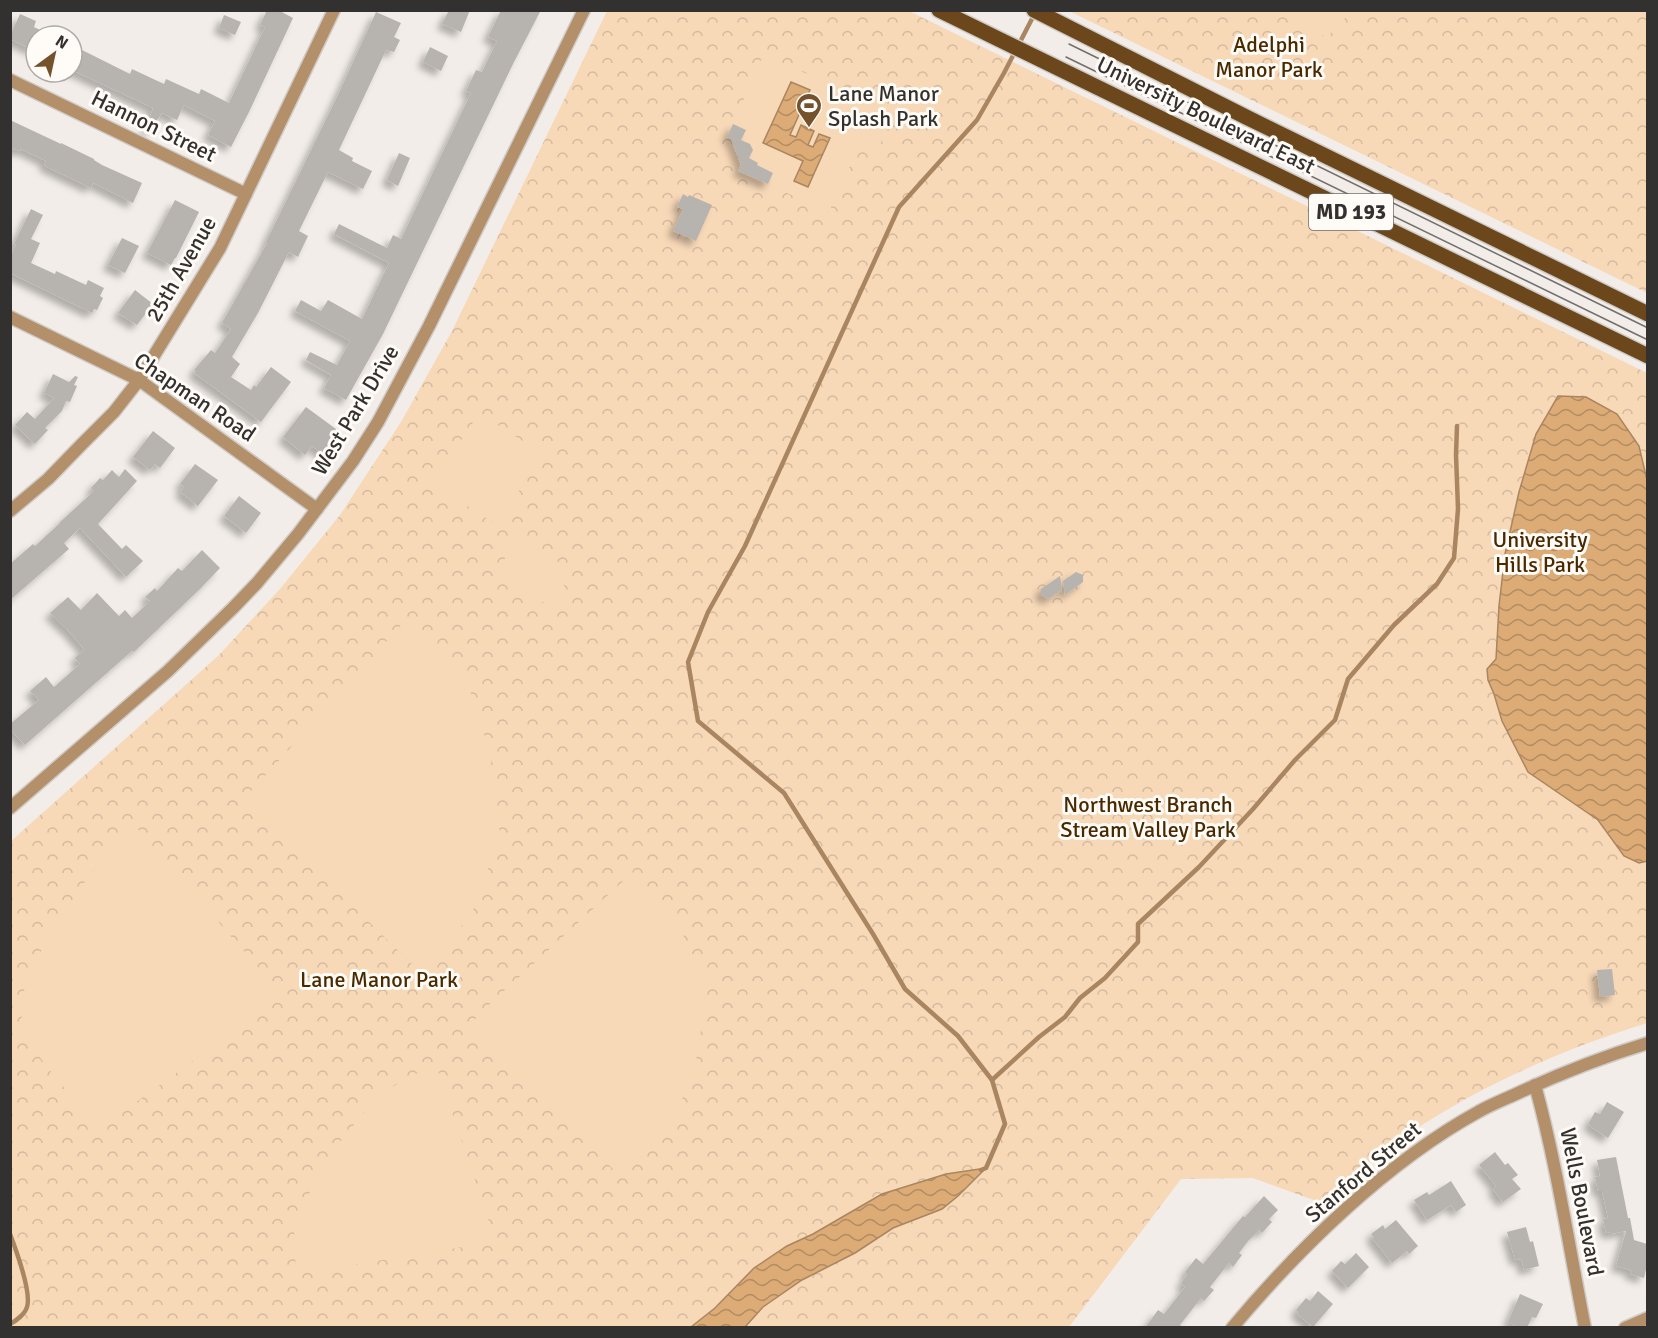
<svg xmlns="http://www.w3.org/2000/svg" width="1658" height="1338" font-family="Signika,sans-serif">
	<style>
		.park { fill: url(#park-crowns) }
		.pitch { fill: #f7d8b7 }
		.water { fill: url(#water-waves); stroke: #a98661; stroke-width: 1.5 }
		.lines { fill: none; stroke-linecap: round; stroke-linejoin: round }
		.stream { stroke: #a98661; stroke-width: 4.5 }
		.building { fill: #b7b3ae; filter: url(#shadow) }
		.street-casing { stroke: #cfcbc7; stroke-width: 15 }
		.primary-casing { stroke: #cfcbc7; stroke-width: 18 }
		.street { stroke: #b38f6a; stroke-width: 12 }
		.primary { stroke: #6c471c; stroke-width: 15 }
		.tram { stroke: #726f6c; stroke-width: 1.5 }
		.labels { text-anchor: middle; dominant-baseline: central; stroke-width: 6; stroke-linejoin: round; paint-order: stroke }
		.shield { fill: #fffbf7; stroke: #706e6b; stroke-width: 1.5 }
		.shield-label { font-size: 21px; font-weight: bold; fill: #32312f }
		.park-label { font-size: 22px; fill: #492900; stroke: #fffbf7 }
		.poi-label { font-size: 22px; fill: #32312f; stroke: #fffbf7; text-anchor: start }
		.street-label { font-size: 22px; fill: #32312f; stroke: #fffbf7 }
	</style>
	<defs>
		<pattern id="park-crowns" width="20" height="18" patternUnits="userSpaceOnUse" patternTransform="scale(1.5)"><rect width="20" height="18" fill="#f7d8b7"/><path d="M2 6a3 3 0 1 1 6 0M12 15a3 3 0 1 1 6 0" fill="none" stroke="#d4ba9e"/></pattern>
		<pattern id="water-waves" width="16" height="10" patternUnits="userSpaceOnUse" patternTransform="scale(1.5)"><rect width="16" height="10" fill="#dcab76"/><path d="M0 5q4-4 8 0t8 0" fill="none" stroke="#b38c61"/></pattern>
		<filter id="shadow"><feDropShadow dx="-5.5" dy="5.5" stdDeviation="3" flood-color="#0004"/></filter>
	</defs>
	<rect width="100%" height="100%" fill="#f2ede8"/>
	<g class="park">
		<path d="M607,11H909L1647,373V1023C1547,1054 1450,1099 1367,1164C1351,1176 1336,1190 1322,1203L1253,1178L1181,1179L1069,1327H11L10,842L218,656L280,589L340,515L401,422L452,331Z"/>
		<path d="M1069,11H1647V293Z"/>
	</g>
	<g class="pitch">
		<path d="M1293,11H1352L1326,38Z"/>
		<path d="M764,54L894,114L878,149L861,142L829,212L738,171L742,162L734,141L727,137Z"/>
		<path d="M479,413L543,454L497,525L433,484Z"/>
		<path d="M518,537L573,571L551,607L496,573Z"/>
		<path d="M405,621L469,688L490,753L500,836L472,913L424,976L244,799Z"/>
		<path d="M129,819L275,987L272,1003L98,1130L41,1059L17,1007L49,933Z"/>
		<path d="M633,872L676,921L708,985L694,1074L671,1122L623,1179L474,1032L476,1017Z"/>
		<path d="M437,1068L492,1230L481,1244L296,1274L294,1226L324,1162L377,1096L412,1075Z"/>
	</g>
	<g class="water">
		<path d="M791,82L810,90L790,135L796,137L801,125L814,131L808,145L813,147L819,134L830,138L808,187L794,181L803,161L763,143Z"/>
		<path d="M1558,396L1586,397L1617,414L1639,446L1647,480L1648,861L1639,863L1624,856L1598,820L1528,772L1502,721L1494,694L1488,680L1487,669L1496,659L1499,606L1505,554L1519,492L1536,434Z"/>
		<path d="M986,1168L958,1196L942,1209L893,1228L855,1253L802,1280L763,1307L745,1327H691L715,1308L754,1268L787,1246L813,1234L882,1194L946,1174Z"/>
	</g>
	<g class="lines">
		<g class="stream">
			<path d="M992,1080L1039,1037L1065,1017L1080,998L1105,978L1138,942V924L1199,867L1253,809L1295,760L1335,720L1348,679L1394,625L1437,584L1454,558L1458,509L1456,455L1457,426"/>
			<path d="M981,1170L986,1168L1005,1124L992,1080L958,1036L905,989L873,934L784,793L698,721L688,662L708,612L745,546L899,207L977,120L1004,73L1035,13"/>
			<path d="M10,1234C16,1250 32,1292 27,1307C25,1314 16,1321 10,1324"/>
		</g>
	</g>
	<g class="building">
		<path d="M267,10H278L293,18L249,112L231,147L208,135L215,121L184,105L177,120L162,113L147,134L145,133L153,108L72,70V45L130,74L132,69L164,84L166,79L199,94L201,89L229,103L265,27L260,25Z"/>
		<path d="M449,10H470L461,32L442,24Z"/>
		<path d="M501,10H541L513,64L383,334L346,400L324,388L331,375L306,360L310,352L337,365L350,341L295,311L301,300L321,311L328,300L362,319L389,263L334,234L339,224L387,248L393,235L401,239L471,93L466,91L476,70L482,72L497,41L488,37Z"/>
		<path d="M376,12L401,23L394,37L400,40L394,52L386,50L339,150L353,158L352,161L372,171L363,189L328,172L299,231L308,236L298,257L289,252L258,313L232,357L240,364L231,377L251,390L254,385L256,387L271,367L291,382L261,422L194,373L196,371L194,370L211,350L215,353L231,329L222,323L267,243L266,242L336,99Z"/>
		<path d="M20,14L36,21L34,27L42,31L40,36H36V45L33,50L10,39V36Z"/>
		<path d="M224,15L241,22L235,35L219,28Z"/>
		<path d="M430,47L448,56L441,71L423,62Z"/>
		<path d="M10,120L61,144V143L94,159V160L102,165L142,183L133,203L93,183L91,188L49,168L44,165L46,161L21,149L20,151L10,148Z"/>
		<path d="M733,124L746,130L741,140L750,144L753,150L749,158L758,163L757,165L773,173L768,184L738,171L741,165L731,139L727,137Z"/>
		<path d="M399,153L410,158L398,186L387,180Z"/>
		<path d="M683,194L688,197L689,195L712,205L696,241L673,231L683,209L677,207Z"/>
		<path d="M175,200L199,212L176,258H175L171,265L147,253Z"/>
		<path d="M31,209L43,215L31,239L40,243L31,263L55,274L56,271L86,285L88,280L104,288L100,296L103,298L97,310L94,309L92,313L10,273V257L16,245L14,244Z"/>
		<path d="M122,238L139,246L125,273L108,265Z"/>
		<path d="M135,290L153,304L137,325L118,313Z"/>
		<path d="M53,374L69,382L75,376L78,377L74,385L77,386L70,402L66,401L62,411L45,428L48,430L35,444L15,425L27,412L35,419L54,398L44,393Z"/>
		<path d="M306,407L336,429L329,440L335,444L326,456L312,446L305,455L283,437Z"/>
		<path d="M153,431L175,448L160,468L155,464L150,470L133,457Z"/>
		<path d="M195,464L218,480L198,506L180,492L184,487L180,484Z"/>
		<path d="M125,469L137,481L98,524L122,549L126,545L143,561L126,577L80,528L64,543L69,549L10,600V564L33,544L35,546L60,523V522L94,491L91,488L100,478L103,480L112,470L119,477Z"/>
		<path d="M239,496L261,513L246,533L224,516Z"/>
		<path d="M202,550L220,568L200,589L134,652L132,651L25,745L10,729V724L39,700L30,691L46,677L54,687L80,664L75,658L84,649L66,628H65L50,613L68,597L81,610L97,593L119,616L125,610L132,618L150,601L145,597L155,588L157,591L178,568L182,571Z"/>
		<path d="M1076,572L1083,575V582L1065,595L1063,581Z"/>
		<path d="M1060,576L1062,590L1048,599L1041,595V589Z"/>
		<path d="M1612,969L1615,995L1600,997L1597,970Z"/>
		<path d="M1607,1102L1624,1112L1608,1138L1591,1127V1126L1588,1124L1595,1112L1600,1114Z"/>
		<path d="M1495,1152L1505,1165L1508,1163L1518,1175L1512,1179L1521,1189L1503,1202L1493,1189L1496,1186L1479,1165Z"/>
		<path d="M1616,1157L1628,1218H1630L1634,1240L1647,1244V1265L1644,1278L1630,1274L1631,1270L1616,1266L1626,1231L1610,1234V1232L1606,1233L1603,1219L1608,1218L1602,1191H1598L1595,1177L1600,1176L1597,1160Z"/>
		<path d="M1451,1181L1466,1205L1456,1212L1451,1205L1427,1220L1414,1200L1427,1192L1429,1195Z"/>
		<path d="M1264,1196L1278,1210L1269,1219L1272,1222L1262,1233L1259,1230L1249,1240L1239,1253L1242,1255L1233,1267L1229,1263L1210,1287L1214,1290L1204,1301L1201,1298L1180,1325L1183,1328H1145L1158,1310L1164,1314L1185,1287L1181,1283L1187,1275L1185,1272L1196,1258L1203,1264L1243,1216L1245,1217Z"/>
		<path d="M1396,1220L1418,1246L1409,1254L1407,1251L1392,1263L1372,1238L1374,1237L1371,1234L1383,1225L1385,1229Z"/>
		<path d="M1526,1227L1530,1242L1533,1241L1539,1266L1524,1270L1521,1259L1515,1260L1507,1232Z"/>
		<path d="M1356,1253L1369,1267L1348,1288L1332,1271L1341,1261L1345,1264Z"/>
		<path d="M1318,1291L1333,1304L1313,1327L1297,1314L1298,1312L1296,1310L1306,1298L1310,1301Z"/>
		<path d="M1520,1294L1543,1304L1536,1318L1532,1317L1527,1328H1520L1508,1322Z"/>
	</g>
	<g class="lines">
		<defs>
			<g id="street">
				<path d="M10,80L246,194"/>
				<path d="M10,317L139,380L317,509"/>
				<path d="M10,511L48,479L82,444L114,412L139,380L220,248L334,10"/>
				<path d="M10,808L168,671L233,608L257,583L298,534L353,461L378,422L429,326L584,10"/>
				<path d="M1535,1085C1557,1165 1569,1247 1585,1328"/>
				<path d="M1232,1328C1299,1248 1387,1162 1478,1112C1490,1105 1503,1100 1516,1094C1559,1074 1602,1057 1648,1043"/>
				<path d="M1625,1328L1648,1318"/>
			</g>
			<g id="primary">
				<path d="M939,10L1648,356"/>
				<path d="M1034,10L1246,117L1648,314"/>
			</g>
		</defs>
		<use href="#street" class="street-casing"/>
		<use href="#primary" class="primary-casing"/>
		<use href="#street" class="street"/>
		<use href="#primary" class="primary"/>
		<g class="tram">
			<path d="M1069,44L1648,328"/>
			<path d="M1066,57L1648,340"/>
		</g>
	</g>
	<defs>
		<symbol id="stadium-pin" viewBox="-11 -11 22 30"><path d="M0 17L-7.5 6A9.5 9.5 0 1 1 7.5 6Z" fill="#75522b" stroke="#fffbf7"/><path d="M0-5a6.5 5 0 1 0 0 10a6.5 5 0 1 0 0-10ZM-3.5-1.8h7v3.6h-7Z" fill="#fff"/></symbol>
	</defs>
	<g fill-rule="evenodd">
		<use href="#stadium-pin" x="794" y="91" width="30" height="40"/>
	</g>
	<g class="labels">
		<rect class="shield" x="1309" y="194" width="84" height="36" rx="4.5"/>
		<g class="shield-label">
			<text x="1351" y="212">MD 193</text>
		</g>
		<g class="park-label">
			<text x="1269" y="44">Adelphi<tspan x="1269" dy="25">Manor Park</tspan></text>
			<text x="1540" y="539">University<tspan x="1540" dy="25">Hills Park</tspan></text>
			<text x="1148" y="804">Northwest Branch<tspan x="1148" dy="25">Stream Valley Park</tspan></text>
			<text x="379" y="979">Lane Manor Park</text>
		</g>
		<g class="poi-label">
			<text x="828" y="93">Lane Manor<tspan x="828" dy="25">Splash Park</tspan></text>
		</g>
		<g class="street-label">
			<text transform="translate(1206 115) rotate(26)">University Boulevard East</text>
			<text transform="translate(154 126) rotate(26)">Hannon Street</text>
			<text transform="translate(181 269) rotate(-60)">25th Avenue</text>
			<text transform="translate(195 397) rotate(34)">Chapman Road</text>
			<text transform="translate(355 410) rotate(-59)">West Park Drive</text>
			<text transform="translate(1363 1172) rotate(-40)">Stanford Street</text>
			<text transform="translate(1582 1202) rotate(79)">Wells Boulevard</text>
		</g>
	</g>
	<rect width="1658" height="1338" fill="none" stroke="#32312f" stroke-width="24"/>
	<g transform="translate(54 54) rotate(33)"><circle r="28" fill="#fffbf7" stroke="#adaaa7" stroke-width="1.5"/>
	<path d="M0-4.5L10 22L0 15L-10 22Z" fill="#75522b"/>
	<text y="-9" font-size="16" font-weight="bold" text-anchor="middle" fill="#32312f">N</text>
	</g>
</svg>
